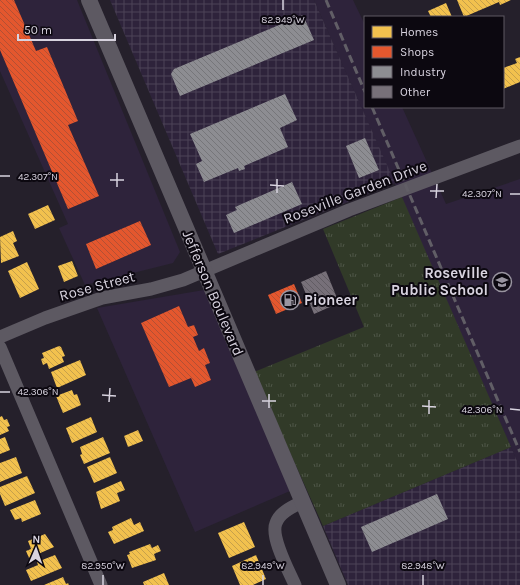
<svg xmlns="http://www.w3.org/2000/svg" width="520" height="585" font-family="Karla,sans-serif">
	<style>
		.built { fill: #2e233b }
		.industrial { fill: url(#industrial-grid) }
		.grass { fill: url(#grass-tufts) }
		.homes { fill: url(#homes-back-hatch) }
		.shops { fill: url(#shops-back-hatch) }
		.industry { fill: url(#industry-back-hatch) }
		.building { fill: url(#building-back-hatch) }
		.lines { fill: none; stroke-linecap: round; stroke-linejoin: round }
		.minor { stroke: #5d5962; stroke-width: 13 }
		.tertiary { stroke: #5d5962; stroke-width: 16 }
		.rail { stroke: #615e66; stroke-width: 3; stroke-dasharray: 8 4; stroke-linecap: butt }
		.ticks { fill: none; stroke: #d8d3df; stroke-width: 1.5 }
		.labels { text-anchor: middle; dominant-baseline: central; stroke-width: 4; stroke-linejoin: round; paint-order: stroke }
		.street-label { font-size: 15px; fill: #d8d3df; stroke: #0c0810 }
		.poi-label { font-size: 15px; font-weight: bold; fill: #d8d3df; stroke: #0c0810; text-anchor: end }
		.ticks-label { font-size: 10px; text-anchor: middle; fill: #d8d3df; stroke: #0c0810; stroke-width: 4; stroke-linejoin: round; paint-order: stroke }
	</style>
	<defs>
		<pattern id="industrial-grid" width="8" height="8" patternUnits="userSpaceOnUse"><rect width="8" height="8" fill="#2e233b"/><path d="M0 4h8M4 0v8" fill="none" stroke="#4c4257"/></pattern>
		<pattern id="grass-tufts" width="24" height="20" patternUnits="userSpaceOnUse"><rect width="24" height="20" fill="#313a28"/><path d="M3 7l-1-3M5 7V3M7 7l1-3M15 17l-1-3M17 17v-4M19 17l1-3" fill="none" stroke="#4e5647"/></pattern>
		<pattern id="homes-back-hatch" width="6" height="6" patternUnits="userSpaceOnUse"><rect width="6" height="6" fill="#f2c14e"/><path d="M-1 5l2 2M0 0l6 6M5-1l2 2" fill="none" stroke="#c6a04b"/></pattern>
		<pattern id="shops-back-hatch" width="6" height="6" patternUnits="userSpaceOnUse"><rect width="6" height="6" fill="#e4572e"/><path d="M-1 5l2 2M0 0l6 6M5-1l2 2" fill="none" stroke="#b35034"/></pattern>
		<pattern id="industry-back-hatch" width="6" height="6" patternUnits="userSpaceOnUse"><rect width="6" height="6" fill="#8d8d92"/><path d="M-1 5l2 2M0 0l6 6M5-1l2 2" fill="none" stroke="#76767a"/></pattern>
		<pattern id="building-back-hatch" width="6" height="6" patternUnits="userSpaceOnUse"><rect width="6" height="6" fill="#777079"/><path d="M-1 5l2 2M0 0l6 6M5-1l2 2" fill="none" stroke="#615c63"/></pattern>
	</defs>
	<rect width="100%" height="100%" fill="#25202b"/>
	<g class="built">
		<path d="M0,0H77L180,252L173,263L85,285L59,228L68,224L0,71Z"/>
		<path d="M314,0H353L365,25V107H402L446,204L520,179V468Z"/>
		<path d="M204,290L290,491L195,532L97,308Z"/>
	</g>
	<g class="industrial">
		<path d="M110,0H314L395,183L218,254Z"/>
		<path d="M511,447L520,468V585H348L323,526Z"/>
	</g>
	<path class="grass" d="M402,197L511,447L323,526L254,372L364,327L323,229Z"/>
	<g class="homes">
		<path d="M457,0H511L500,5L499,2L464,17Z"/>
		<path d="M446,3L452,17H431L428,11Z"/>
		<path d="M520,57V82L503,89V68L517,63L515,59Z"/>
		<path d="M48,205L55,220L35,229L28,214Z"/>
		<path d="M13,231L17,241L13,243L19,256L1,263L0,237Z"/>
		<path d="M72,261L78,276L64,282L58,266Z"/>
		<path d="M27,262L39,289L20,298L8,271Z"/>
		<path d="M59,346L61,347L65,356L62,357L64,362L49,369L47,363L43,365L41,359L44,358L42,353Z"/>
		<path d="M80,360L86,375L57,388L51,372Z"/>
		<path d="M72,390L74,395L77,394L81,405L63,413L56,396Z"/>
		<path d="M2,416L4,420L7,419L10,426L7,427L9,431L0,435V417Z"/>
		<path d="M91,417L97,432L72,443L66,428Z"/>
		<path d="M138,430L143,441L128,447L124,436Z"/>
		<path d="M5,437L10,450L0,454V439Z"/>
		<path d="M103,437L110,453L84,464L80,455L82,454L80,447Z"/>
		<path d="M16,457L22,473L0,482V463Z"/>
		<path d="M110,457L117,473L94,483L87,467Z"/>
		<path d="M27,476L35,493L5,506L0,494V487Z"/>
		<path d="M121,481L125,490L117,493L120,501L101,509L96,492Z"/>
		<path d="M35,500L41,514L22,522L21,518L15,520L10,510Z"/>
		<path d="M131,518L134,525L140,522L144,531L114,544L108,532L113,530L112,527Z"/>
		<path d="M244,522L255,547L229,558L218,533Z"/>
		<path d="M45,534L54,547L29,558L26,551L31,549L28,541Z"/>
		<path d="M150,544L152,548L158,545L161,551L154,554L156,560L132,568L127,555L130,554L129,552Z"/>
		<path d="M55,555L62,568L31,581L26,570L38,565L37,562Z"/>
		<path d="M256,555L266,579L253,585H240L232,566Z"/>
		<path d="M164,573L169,585H144L143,582Z"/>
		<path d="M63,577L66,584L68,583L69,585H44Z"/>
	</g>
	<g class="shops">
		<path d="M0,0H14L36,51L47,47L78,121L68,125L99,196L68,209L0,50Z"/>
		<path d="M140,221L151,245L96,269L86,244Z"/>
		<path d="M294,284L302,303L276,314L268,295Z"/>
		<path d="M179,306L188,327L194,325L198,335L193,337L199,351L204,348L210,363L205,365L211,380L195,387L191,378L169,387L141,323Z"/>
	</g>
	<g class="industry">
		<path d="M303,15L314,40L180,96L171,74L174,69Z"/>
		<path d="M285,94L297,120L280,128L288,147L244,166L245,169L239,171L238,168L204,182L196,164L202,161L190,134Z"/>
		<path d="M365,138L379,170L359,178L346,146Z"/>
		<path d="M292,182L302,204L234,233L226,215L237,210L235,207Z"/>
		<path d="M437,494L448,519L372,552L361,527Z"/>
	</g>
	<path class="building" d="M326,271L339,303L314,314L301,282Z"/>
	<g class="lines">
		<g class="minor">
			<path d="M0,337L45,318L102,298L151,289L183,280L349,210L520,146"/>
			<path d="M0,347L101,585"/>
			<path d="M295,585C289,571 270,537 276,523C280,512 292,507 302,502"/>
		</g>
		<path class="tertiary" d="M89,0L338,585"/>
		<g class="rail">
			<path d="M326,0L365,92"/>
			<path d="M372,107L520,452"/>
		</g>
	</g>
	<path class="ticks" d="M283,10V0M0,176H10M110,180H124M270,185L284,186M117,187V173M430,191H444M277,193V179M510,194H520M436,198L437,184M0,392H10M102,395L116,396M262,401H276M109,402L110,388M422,406L436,407M269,408V394M510,409L520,410M429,414V400M103,585V575M263,585V575M423,585V575"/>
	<defs>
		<symbol id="school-ring" viewBox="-11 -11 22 22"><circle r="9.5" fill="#0c0810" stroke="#9994a0" stroke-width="1.5"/><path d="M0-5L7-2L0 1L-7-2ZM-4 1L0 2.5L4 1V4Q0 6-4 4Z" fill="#9994a0"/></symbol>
		<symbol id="fuel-ring" viewBox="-11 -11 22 22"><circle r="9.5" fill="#0c0810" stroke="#9994a0" stroke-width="1.5"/><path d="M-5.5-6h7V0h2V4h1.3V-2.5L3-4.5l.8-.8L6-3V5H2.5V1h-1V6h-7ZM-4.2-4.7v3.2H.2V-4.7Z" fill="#9994a0"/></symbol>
	</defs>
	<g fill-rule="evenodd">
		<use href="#school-ring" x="491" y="271" width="22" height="22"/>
		<use href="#fuel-ring" x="279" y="289" width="22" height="22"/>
	</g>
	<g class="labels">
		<g class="street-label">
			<text transform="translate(355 192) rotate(-21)">Roseville Garden Drive</text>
			<text transform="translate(97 286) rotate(-15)">Rose Street</text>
			<text transform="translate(213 293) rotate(67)">Jefferson Boulevard</text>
		</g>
		<g class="poi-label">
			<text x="488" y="273">Roseville<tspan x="488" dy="17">Public School</tspan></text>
			<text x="304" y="300" text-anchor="start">Pioneer</text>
		</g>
	</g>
	<g class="ticks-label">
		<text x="283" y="23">82.949°W</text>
		<text x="38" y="180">42.307°N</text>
		<text x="482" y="197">42.307°N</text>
		<text x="38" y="395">42.306°N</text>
		<text x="482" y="413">42.306°N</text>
		<text x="103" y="569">82.950°W</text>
		<text x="263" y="569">82.949°W</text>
		<text x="423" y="569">82.948°W</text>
	</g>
	<rect x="364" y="16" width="140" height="92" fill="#0c0810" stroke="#5e5963"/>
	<rect x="372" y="26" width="20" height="12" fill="#f2c14e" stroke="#5e5963"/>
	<text x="400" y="36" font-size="12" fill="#d8d3df">Homes</text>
	<rect x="372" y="46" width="20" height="12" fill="#e4572e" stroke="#5e5963"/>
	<text x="400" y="56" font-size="12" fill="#d8d3df">Shops</text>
	<rect x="372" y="66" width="20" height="12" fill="#8d8d92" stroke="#5e5963"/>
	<text x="400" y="76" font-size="12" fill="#d8d3df">Industry</text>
	<rect x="372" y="86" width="20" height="12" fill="#777079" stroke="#5e5963"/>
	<text x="400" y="96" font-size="12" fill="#d8d3df">Other</text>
	<g transform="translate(36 549) rotate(2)" stroke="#0c0810" stroke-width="3" paint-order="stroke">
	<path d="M0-3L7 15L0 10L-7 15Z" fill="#d8d3df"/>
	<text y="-6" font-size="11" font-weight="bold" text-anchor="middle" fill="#d8d3df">N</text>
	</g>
	<path d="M18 34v6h97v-6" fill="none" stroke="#d8d3df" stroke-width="2"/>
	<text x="24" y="34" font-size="12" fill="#d8d3df" stroke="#0c0810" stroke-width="3" paint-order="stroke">50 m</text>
</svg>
